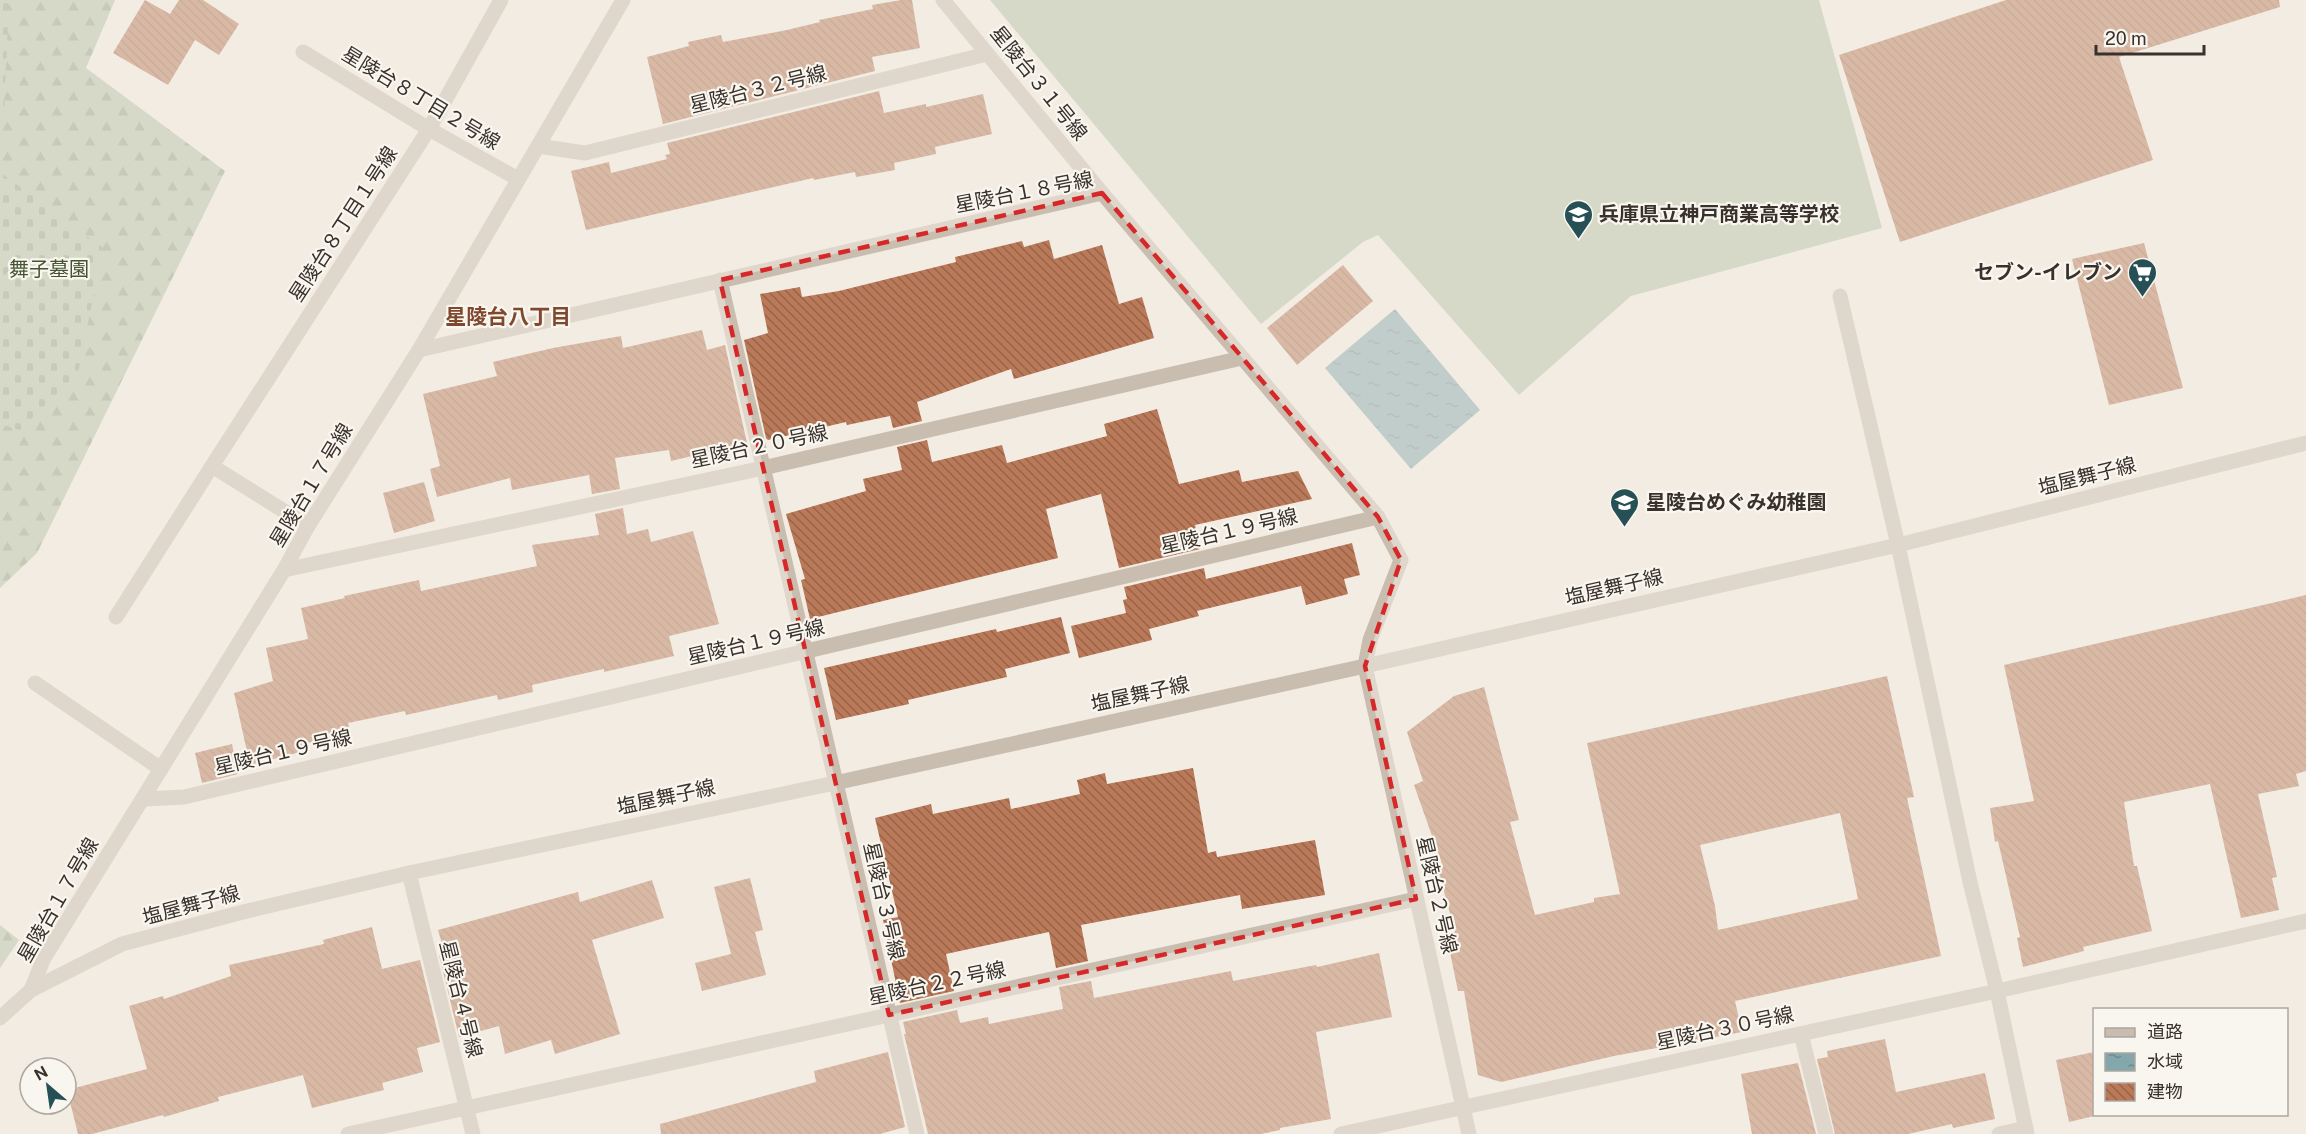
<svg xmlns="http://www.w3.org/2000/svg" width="2306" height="1134" font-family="'Public Sans','Noto Sans JP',sans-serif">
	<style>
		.forest { fill: url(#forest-firs) }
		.cemetery { fill: url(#cemetery-stones) }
		.garden { fill: #b4c0a4 }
		.water { fill: url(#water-ripples) }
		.building { fill: url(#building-back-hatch); fill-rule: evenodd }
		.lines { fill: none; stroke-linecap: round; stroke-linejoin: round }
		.minor { stroke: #c9bdaf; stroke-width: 15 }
		.tertiary { stroke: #c9bdaf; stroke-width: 15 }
		.marked { fill: none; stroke: #d62828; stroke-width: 4.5; stroke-dasharray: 12 8; stroke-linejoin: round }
		.labels { text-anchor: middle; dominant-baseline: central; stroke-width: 4.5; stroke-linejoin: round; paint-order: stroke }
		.street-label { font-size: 20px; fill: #39312c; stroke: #f9f6ef }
		.poi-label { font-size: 20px; font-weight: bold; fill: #39312c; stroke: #f9f6ef; text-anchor: start }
		.park-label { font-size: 20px; fill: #455533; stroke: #f9f6ef }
		.neighbourhood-label { font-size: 21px; font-weight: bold; fill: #80492e; stroke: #f9f6ef }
	</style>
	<defs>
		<pattern id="forest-firs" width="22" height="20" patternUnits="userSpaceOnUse" patternTransform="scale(1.5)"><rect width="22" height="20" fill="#b4c0a4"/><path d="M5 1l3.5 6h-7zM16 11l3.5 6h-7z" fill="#939d86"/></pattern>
		<pattern id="cemetery-stones" width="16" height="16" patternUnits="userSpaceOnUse" patternTransform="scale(1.5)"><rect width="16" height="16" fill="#b4c0a4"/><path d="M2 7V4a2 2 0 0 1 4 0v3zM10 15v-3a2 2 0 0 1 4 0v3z" fill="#939d86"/></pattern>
		<pattern id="water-ripples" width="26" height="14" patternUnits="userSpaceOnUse" patternTransform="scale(1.5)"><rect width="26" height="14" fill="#84a7ac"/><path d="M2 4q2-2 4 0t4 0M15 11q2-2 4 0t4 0" fill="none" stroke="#6d898c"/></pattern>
		<pattern id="building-back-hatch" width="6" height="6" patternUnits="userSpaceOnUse" patternTransform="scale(1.5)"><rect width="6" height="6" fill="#ba7958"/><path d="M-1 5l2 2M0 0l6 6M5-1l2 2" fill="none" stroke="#986449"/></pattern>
	</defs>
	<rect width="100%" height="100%" fill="#f2ece3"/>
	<g class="forest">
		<path d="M0,0H115L86,68L225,171L37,553L0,588Z"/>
		<path d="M0,925L19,940L0,968Z"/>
	</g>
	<path class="cemetery" d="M0,0H9L1,173L103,248L78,373L20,430L0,424Z"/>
	<path class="garden" d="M990,0H1819L1882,228L1631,296L1519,395L1378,235L1363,242L1261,324Z"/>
	<path class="water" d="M1395,309L1480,410L1411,469L1325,368Z"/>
	<g class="building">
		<path d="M145,0L170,14L179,0H203L239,24L219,55L195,40L168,85L113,53Z"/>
		<path d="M901,0H912L920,48L872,57L875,71L663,124L647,57L689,46L688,42L721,35L723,42L787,30L820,22L819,20L873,9L872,5Z"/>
		<path d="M2006,0H2279L2280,7L2119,57L2153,160L1900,242L1839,55Z"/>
		<path d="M879,91L884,113L926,104V107L983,94L992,134L935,147L936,154L894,163L895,170L856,177L855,172L814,180L813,178L586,230L571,171L609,162L611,173L667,159L665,155L670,154L667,143Z"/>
		<path d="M1049,240L1054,259L1102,245L1119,304L1142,297L1154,338L1014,379L1011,369L917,402L922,421L893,428L890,416L847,425L846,422L768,440L766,438L744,340L768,333L760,294L800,287L802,297L839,291L956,262L955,257L1022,241L1024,247Z"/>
		<path d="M2144,243L2183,388L2109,405L2072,259Z"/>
		<path d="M1343,265L1373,301L1297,365L1267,328Z"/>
		<path d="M702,330L707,350L725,345L747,443L671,461L669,450L615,458L620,489L592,494L589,475L512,490L510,478L437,497L430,469L440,466L423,394L497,376L493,362L553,348L621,336L623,348Z"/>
		<path d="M1157,409L1179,484L1239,470L1242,482L1298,471L1312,499L1195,525L1200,549L1119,568L1101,494L1046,509L1058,558L810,619L801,580L805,579L786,514L866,491L863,479L902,470L897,447L927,440L932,462L1002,445L1007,463L1107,436L1104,424Z"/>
		<path d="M424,482L435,521L394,533L383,493Z"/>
		<path d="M623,508L627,534L648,529L651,542L693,531L719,624L669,636L674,656L604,672V669L532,685L533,692L498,700L497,695L406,715L405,711L348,723L351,734L302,744L304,751L250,765L234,693L273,681L266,648L308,639L301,608L345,598L344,596L419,580L421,591L537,566L532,545L599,535L595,514Z"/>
		<path d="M1352,543L1360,575L1344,579L1348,594L1306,605L1301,586L1197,611L1199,616L1149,629L1152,640L1079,658L1071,626L1126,613L1123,600L1127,599L1124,587L1204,568L1206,579Z"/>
		<path d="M2306,595V771L2296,774L2299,786L2258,794L2277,877L2272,878L2279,910L2241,918L2210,784L2124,802L2134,866H2137L2152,931L2083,947L2084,951L2023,967L2017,938L2020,937L1998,841L1995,842L1990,808L2034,801L2004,665Z"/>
		<path d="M1061,617L1070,653L1005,669L1007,677L908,700L909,704L836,720L824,668L996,629L997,632Z"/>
		<path d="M1887,676L1914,797L1907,798L1941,956L1735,1001L1742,1032L1614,1056L1501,1082L1478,1075L1464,991H1458L1446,933L1455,932L1438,869L1443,867L1414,785L1423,781L1407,732L1454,696L1484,687L1519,820L1510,822L1535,915L1594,902V898L1620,894L1587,743ZM1840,813L1858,899L1718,930L1715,906L1700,845Z"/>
		<path d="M232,744L238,774L202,783L195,753Z"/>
		<path d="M1193,768L1208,853L1216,851L1217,857L1315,840L1325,895L1242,909L1240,895L1081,925L1088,961L1056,968L1049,932L946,954L954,991L900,1003L883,920L898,917L875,818L931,804L933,814L1009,798L1011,809L1080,794L1077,780L1105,773L1107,784Z"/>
		<path d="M750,878L763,930L755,932L766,975L702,991L695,963L731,954L714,887Z"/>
		<path d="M652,880L664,918L592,940L620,1034L555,1054L551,1040L505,1054L499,1026L459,1037L439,955L445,954L438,930L578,892L580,902Z"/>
		<path d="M372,927L382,969L420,960L440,1042L417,1048L423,1072L382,1083L384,1090L312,1108L303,1075L218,1097L219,1101L164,1117L163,1115L92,1134H78L67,1090L147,1069L129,1006L163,996L164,999L231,976L229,965L324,944L323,940Z"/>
		<path d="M1379,953L1392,1017L1316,1032L1331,1119L1280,1128V1130L1261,1134H928L904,1034H906L903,1022L957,1010L960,1023L988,1017L989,1024L1063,1009L1059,987L1091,981L1094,998L1231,971L1233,981L1316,965L1317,967Z"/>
		<path d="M1885,1039L1896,1092L1985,1073L1995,1119L1953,1128L1952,1124L1908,1134H1835L1817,1059L1828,1057L1827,1051Z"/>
		<path d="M888,1052L905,1127L880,1134H661L660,1124L816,1082L814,1071Z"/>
		<path d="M2094,1052V1116L2069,1122L2056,1060Z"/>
		<path d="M1798,1063L1816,1134H1752L1741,1074Z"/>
	</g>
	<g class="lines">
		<g class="minor">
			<path d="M943,0L1102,193"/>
			<path d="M303,52L429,129L518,179"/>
			<path d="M538,146L585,153L987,54"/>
			<path d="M720,280L917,1134"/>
			<path d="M1840,296L1898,545L1970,882L1997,991L2027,1134"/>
			<path d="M419,350L1102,193L1378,517L1401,560L1370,640L1365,666L1469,1134"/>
			<path d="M308,526L212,466L429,129L501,0"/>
			<path d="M284,570L763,468L1242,358"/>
			<path d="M116,617L212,466"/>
			<path d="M35,683L161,769"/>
			<path d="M143,799L184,797L1378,517"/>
			<path d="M409,873L473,1134"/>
			<path d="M31,990L44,958L284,570L308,526L419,350L623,0"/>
			<path d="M1801,1034L1826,1134"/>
			<path d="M348,1134L1416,899"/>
			<path d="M1341,1134L1997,991L2306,921"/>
			<path d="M1999,1134L2026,1128"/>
		</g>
		<path class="tertiary" d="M0,1018L31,990L122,944L243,912L409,873L835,783L1365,666L1898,545L2306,443"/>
	</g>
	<path d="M0 0H2306V1134H0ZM1102,193L1378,517L1401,560L1365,666L1416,899L889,1015L720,280Z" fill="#f2ece3" fill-opacity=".55" fill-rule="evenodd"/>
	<path class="marked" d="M1102,193L1378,517L1401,560L1365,666L1416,899L889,1015L720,280Z"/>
	<defs>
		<symbol id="school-pin" viewBox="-11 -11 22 30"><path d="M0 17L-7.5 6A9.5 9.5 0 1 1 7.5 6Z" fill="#264f56" stroke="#f9f6ef"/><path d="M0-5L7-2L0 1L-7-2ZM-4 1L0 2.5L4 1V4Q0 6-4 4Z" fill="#fff"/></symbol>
		<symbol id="supermarket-pin" viewBox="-11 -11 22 30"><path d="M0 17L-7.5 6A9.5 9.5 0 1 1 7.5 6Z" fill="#264f56" stroke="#f9f6ef"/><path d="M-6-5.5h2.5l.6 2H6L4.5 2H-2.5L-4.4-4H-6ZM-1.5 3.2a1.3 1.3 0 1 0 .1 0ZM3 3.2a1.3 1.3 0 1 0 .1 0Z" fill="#fff"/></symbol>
	</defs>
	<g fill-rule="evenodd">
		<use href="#school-pin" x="1562" y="198" width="33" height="45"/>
		<use href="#supermarket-pin" x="2126" y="256" width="33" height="45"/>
		<use href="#school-pin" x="1608" y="486" width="33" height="45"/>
	</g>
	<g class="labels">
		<g class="street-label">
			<text transform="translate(1039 83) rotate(51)">星陵台３１号線</text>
			<text transform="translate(758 89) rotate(-14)">星陵台３２号線</text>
			<text transform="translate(421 98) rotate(31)">星陵台８丁目２号線</text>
			<text transform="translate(1024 192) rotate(-11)">星陵台１８号線</text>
			<text transform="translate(343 224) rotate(-57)">星陵台８丁目１号線</text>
			<text transform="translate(759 446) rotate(-12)">星陵台２０号線</text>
			<text transform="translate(2087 476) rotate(-14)">塩屋舞子線</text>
			<text transform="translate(311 485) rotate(-59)">星陵台１７号線</text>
			<text transform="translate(1229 531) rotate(-13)">星陵台１９号線</text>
			<text transform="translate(1614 587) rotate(-13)">塩屋舞子線</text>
			<text transform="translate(756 642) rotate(-13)">星陵台１９号線</text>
			<text transform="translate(1140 694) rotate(-12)">塩屋舞子線</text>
			<text transform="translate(283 752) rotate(-13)">星陵台１９号線</text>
			<text transform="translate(666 797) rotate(-12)">塩屋舞子線</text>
			<text transform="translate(1437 895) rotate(77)">星陵台２号線</text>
			<text transform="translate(58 900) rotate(-60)">星陵台１７号線</text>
			<text transform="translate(884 901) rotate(77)">星陵台３号線</text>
			<text transform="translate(191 905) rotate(-15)">塩屋舞子線</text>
			<text transform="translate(937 983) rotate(-12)">星陵台２２号線</text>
			<text transform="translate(461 999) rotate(76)">星陵台４号線</text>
			<text transform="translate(1725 1028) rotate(-12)">星陵台３０号線</text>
		</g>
		<g class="poi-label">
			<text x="1599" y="214">兵庫県立神戸商業高等学校</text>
			<text x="2122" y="272" text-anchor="end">セブン-イレブン</text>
			<text x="1646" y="502">星陵台めぐみ幼稚園</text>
		</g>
		<g class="park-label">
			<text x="49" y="269">舞子墓園</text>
		</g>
		<g class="neighbourhood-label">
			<text x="508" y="316">星陵台八丁目</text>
		</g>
	</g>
	<rect x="2093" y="1008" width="195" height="108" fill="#f9f6ef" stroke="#aca7a1" stroke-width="1.5"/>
	<rect x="2105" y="1028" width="30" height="9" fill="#c9bdaf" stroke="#aca7a1" stroke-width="1.5"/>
	<text x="2147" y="1038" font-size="18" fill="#39312c">道路</text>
	<rect x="2105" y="1053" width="30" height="18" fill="url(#water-ripples)" stroke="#aca7a1" stroke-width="1.5"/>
	<text x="2147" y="1068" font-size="18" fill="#39312c">水域</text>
	<rect x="2105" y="1083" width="30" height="18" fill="url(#building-back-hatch)" stroke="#aca7a1" stroke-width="1.5"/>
	<text x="2147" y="1098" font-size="18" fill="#39312c">建物</text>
	<g transform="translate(48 1086) rotate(331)"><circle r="28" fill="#f9f6ef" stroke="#aca7a1" stroke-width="1.5"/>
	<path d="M0-4.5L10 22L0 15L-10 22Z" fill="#264f56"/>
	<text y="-9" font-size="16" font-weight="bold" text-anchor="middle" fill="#39312c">N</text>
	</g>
	<path d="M2096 45v9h108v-9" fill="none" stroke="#39312c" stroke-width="3"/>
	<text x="2105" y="45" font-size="18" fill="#39312c" stroke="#f9f6ef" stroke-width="4.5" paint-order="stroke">20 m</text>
</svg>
